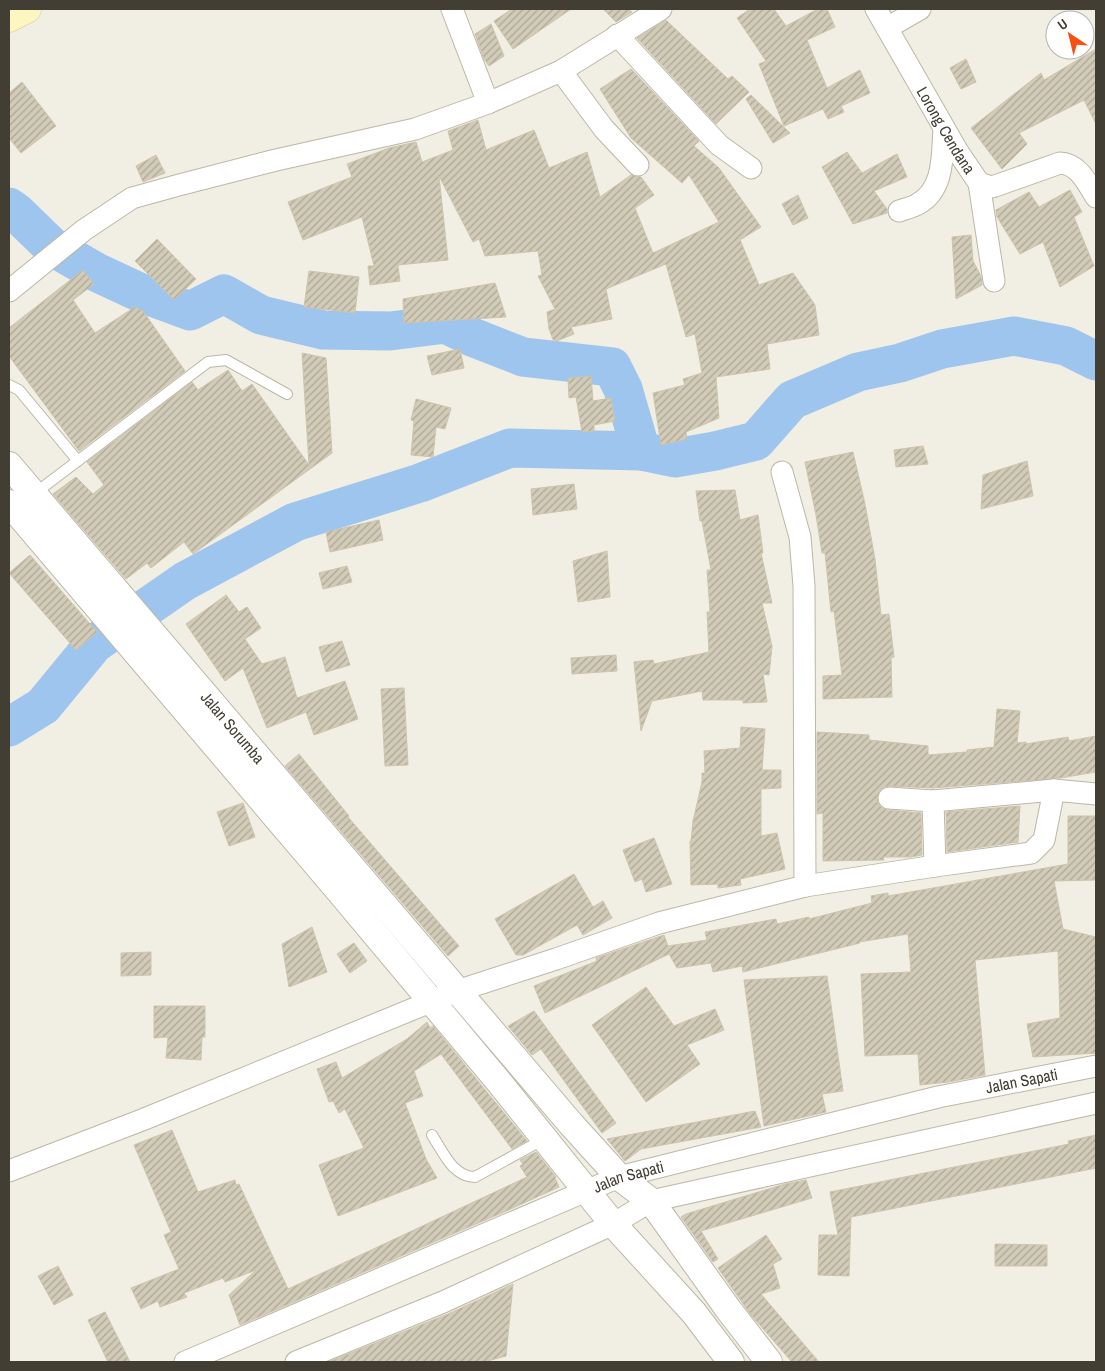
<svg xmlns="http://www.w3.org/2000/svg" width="1105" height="1371" font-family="'Archivo Narrow',sans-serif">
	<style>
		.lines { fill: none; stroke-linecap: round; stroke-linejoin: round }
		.river { stroke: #9ec5ee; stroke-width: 39 }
		.building { fill: url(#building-hatch); stroke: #cdc4ac }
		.service-casing { stroke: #bcb7a6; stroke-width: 12 }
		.minor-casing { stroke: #bcb7a6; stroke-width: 23 }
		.tertiary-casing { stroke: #bcb7a6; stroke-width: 28 }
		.secondary-casing { stroke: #d1c793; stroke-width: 29 }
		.service { stroke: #fff; stroke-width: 10 }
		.minor { stroke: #fff; stroke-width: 21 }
		.tertiary { stroke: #fff; stroke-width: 26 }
		.secondary { stroke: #fef6c0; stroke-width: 28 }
		.labels { text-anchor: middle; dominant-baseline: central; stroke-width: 4; stroke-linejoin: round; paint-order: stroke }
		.street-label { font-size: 16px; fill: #433e33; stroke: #fff }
	</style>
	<defs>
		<pattern id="building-hatch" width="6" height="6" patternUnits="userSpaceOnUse" patternTransform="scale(1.25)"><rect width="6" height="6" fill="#d2cbb8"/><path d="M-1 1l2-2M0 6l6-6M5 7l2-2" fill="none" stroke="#aca696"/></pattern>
	</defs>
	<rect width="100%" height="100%" fill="#f1eee3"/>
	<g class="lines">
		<g class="river">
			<path d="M9,207L16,212L51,246L96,272L141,293L190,311L224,294L261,315L323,330L390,331L446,324L472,337L523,357L612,367L623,389L641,451L675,458L715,451L756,441L792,400L858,372L900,363L942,349L1014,336L1066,346L1096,361"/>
			<path d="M9,727L43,706L94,644L185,581L295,522L420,483L510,448L641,451"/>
		</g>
	</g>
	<g class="building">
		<path d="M512,9H571L513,49L494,21Z"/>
		<path d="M603,9H628L632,12L616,22Z"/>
		<path d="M750,9H774L786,26L818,9H827L835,27L807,40L827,88L860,70L870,93L841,106L844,112L828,119L823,109L784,126L759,64L766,61L737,18Z"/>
		<path d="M666,20L728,79L732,76L749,92L716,124L637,38Z"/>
		<path d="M491,24L504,56L489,66L484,59L475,34Z"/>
		<path d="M1096,49V124L1084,100L1019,133L1027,144L1002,169L971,128L1041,73L1044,80Z"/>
		<path d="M966,59L976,82L961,89L950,68Z"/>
		<path d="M631,69L699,141L694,146L719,168L761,227L740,240L759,285L793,273L815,305L819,335L767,344L770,369L716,377L719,418L686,432L687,439L661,445L653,393L685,385L683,379L702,373L695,334L686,337L666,264L606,289L612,319L571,327L574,334L554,342L549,329L547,312L555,309L538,276L542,275L538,251L485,256L479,239L473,242L439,176L448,260L398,265L400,281L370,285L368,266H374L362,217L303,240L288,202L352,177L347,164L389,148L416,142L422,162L453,150L448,131L478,120L486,150L534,130L549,168L587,152L600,197L631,175L641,177L654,195L635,208L653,253L719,222L689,175L682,183L631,138L600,89Z"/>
		<path d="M22,82L56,126L21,153L9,138V93Z"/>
		<path d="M751,95L790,133L773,143L746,99Z"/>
		<path d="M847,152L862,173L897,154L907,177L874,191L887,209V213L853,224L822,167Z"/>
		<path d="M156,155L165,173L143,182L136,166Z"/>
		<path d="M1070,190L1082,212L1074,217L1094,266L1060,287L1043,242L1020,254L997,217L996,210L1029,192L1039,207Z"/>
		<path d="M798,195L808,218L793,225L782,204Z"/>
		<path d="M971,235L973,261L981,276L982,285L956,299L952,237Z"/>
		<path d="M157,239L196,279L174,300L135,261Z"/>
		<path d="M83,270L94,284L73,300L95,333L135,307L143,311L185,371L79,451L9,356V328Z"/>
		<path d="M309,271L359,277L355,313L304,307Z"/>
		<path d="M495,283L506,317L404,323L403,299Z"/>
		<path d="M460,349L464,368L432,375L427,356Z"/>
		<path d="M302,353L326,358L332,453L193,554L184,542L151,568L147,563L126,579L53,494L76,477L93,494L104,485L87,462L192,382L198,390L228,370L242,391L252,384L309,465Z"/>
		<path d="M591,376L593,401L611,398L615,421L594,425V431L582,432L576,397L569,398L568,378Z"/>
		<path d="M416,399L451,408L445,429L436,427L433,457L411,455L414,421L411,420Z"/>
		<path d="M923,446L928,464L896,467L894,450Z"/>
		<path d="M853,452L865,504L875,559L881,615L889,614L894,657L891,658L892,697L823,699V676L842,675L834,611L831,612L825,553H822L816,515L805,462Z"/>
		<path d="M1027,461L1033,496L981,509L983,475Z"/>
		<path d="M574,484L577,509L533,515L531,489Z"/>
		<path d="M735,490L740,520L758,515L763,553H761L772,603H762L772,646L769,675L763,674L767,702L743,703V700H703L702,691L652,701L641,731L634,662L653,660L654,664L709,652L707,612H710L707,570H711L702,521H700L696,491Z"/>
		<path d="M379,520L383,540L330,552L326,532Z"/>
		<path d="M607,551L610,597L578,602L573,561Z"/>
		<path d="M30,555L97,632L76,650L9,573Z"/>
		<path d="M347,566L352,582L323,589L319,573Z"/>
		<path d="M226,595L239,612L247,607L261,628L245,639L262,664L285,657L297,698L345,681L358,719L314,735L306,712L267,728L243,668L225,681L186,624Z"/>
		<path d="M342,641L350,665L326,672L319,647Z"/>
		<path d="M616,655L617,671L572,674L571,658Z"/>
		<path d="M404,688L408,765L385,766L381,689Z"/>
		<path d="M997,709L1020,711L1017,743L1026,742V744L1068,737L1069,741L1096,736V772L1060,778L933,788L890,786L884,787L879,791L877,797L878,803L882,808L888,810L921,813L922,855L910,857H883L884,860L823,861V813L817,814V732L869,735V740L928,746V755L967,752V750L994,747Z"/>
		<path d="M741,727L765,729L762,770H781V788L761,789V836L777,833L785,869L740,879L741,885L718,888V884L691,885L690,841H691L693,821L702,782V773H705L704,751L740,748Z"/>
		<path d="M299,754L349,816L348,817L459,946L448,956L285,766Z"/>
		<path d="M243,803L255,837L229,846L217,812Z"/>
		<path d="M1020,806L1018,842L947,852L946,812Z"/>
		<path d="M1068,816H1096V880L1054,881L1063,929L1096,937V1053L1033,1057L1027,1024L1060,1018L1058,951L975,960L985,1075L948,1082L920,1085L918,1054L865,1056L861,974L911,972L908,934L859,942L860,943L743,972L742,966L713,972L711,963L677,968L669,954L545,1013L534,986L597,961L596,958L664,935L668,946L707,940L705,932L776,919L777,924L809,917V919L872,903L871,896L888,893V896L1068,864Z"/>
		<path d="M654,838L672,884L646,892L642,879L635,882L623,850Z"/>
		<path d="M574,874L593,907L603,901L612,918L583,935L577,925L523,955H516L495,919Z"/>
		<path d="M312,927L327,972L289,987L282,944Z"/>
		<path d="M354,943L367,961L350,973L337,954Z"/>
		<path d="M151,952V975L121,976V953Z"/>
		<path d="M827,976L843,1091L822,1094L826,1112L764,1126L744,980Z"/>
		<path d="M646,987L674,1026L715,1009L724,1030L687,1045L700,1064L646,1102L592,1025Z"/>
		<path d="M154,1006H205V1037H202L201,1060L166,1058L168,1037L154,1038Z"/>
		<path d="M534,1011L616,1123L602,1133L541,1049L532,1055L508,1026Z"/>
		<path d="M427,1022L430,1028L433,1026L527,1141L512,1149L441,1054L414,1071L423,1096L405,1103L426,1159L437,1178L338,1216L319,1165L364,1148L345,1109L339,1113L333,1101L329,1102L317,1069L336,1062L342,1078L407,1039Z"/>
		<path d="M755,1111L761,1127L641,1149L625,1161L607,1139Z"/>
		<path d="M172,1130L198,1192L235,1180L236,1185L239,1184L288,1289L527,1177L520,1166L523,1164L520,1160L536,1152L556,1177L555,1178L559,1187L504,1212L240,1325L229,1295L256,1270L225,1282L223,1278L184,1293L187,1297L160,1307L158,1301L141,1309L131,1288L179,1269L164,1235L171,1232L134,1145Z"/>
		<path d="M1096,1135V1168L851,1217L849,1276L818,1275L819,1235H838L830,1192L1069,1144L1068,1141Z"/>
		<path d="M806,1180L812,1198L701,1231L718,1259L713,1262L681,1217L686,1214L785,1184Z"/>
		<path d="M766,1235L782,1259L773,1264L780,1288L761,1294L819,1362H792L751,1315L718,1268Z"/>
		<path d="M995,1244L1047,1245V1266H995Z"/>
		<path d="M58,1266L73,1295L54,1305L38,1276Z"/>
		<path d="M513,1284L506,1356L484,1362H328L448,1314Z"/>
		<path d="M105,1312L130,1362H108L88,1320Z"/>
	</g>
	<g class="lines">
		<defs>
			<g id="service">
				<path d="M9,385L19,390L78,461"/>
				<path d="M34,494L208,362L226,360L287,394"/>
				<path d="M432,1135C443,1152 453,1177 475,1177L544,1139"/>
			</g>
			<g id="minor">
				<path d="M452,9L488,103"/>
				<path id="s1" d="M876,9L958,152L979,183L991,187L995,186L1060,163C1079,164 1087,183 1096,197"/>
				<path d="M887,28L920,9"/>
				<path d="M617,35L719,145L751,168"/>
				<path d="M561,71L604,129L638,165"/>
				<path d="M979,183L994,281"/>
				<path d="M899,211C905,209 913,207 918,204C945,189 942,154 944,128"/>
				<path d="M9,291L84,230L132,198L179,185L276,160L415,129L488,103L561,71L661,9"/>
				<path d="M889,798L933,801L1054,790"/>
				<path d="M933,801L935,866"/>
				<path d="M805,886L935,866L1031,853L1044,840L1054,790L1096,794"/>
				<path d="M9,1171L142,1120L457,991L556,959L659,923L805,886L804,586L800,537L782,472"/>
				<path id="s2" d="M185,1362L619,1177L938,1097L1096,1066"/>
				<path d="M296,1362L443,1302L613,1224L651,1201L1096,1103"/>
			</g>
			<g id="tertiary">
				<path id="s3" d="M9,465L571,1124L619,1177L651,1201L728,1309L769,1362"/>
				<path d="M9,503L339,891L499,1082L613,1224L694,1313L731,1362"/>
			</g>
			<path id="secondary" d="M9,18L27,9"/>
		</defs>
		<use href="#service" class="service-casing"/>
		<use href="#minor" class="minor-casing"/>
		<use href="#tertiary" class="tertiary-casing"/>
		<use href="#secondary" class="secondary-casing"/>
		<use href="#service" class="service"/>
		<use href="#minor" class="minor"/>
		<use href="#tertiary" class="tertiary"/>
		<use href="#secondary" class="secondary"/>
	</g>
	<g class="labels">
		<g class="street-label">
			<text stroke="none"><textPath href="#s1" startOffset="140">Lorong Cendana</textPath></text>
			<text stroke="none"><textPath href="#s3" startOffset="345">Jalan Sorumba</textPath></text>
			<text stroke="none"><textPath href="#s2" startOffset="886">Jalan Sapati</textPath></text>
			<text stroke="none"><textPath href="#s2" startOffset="481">Jalan Sapati</textPath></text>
		</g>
	</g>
	<rect width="1105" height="1371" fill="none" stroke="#433e33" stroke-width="20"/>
	<g transform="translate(1070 35) rotate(325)"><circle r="24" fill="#ffffff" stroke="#b4b2ad"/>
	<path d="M0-4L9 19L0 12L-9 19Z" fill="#f75014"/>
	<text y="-8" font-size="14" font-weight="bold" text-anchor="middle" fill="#433e33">U</text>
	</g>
</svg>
